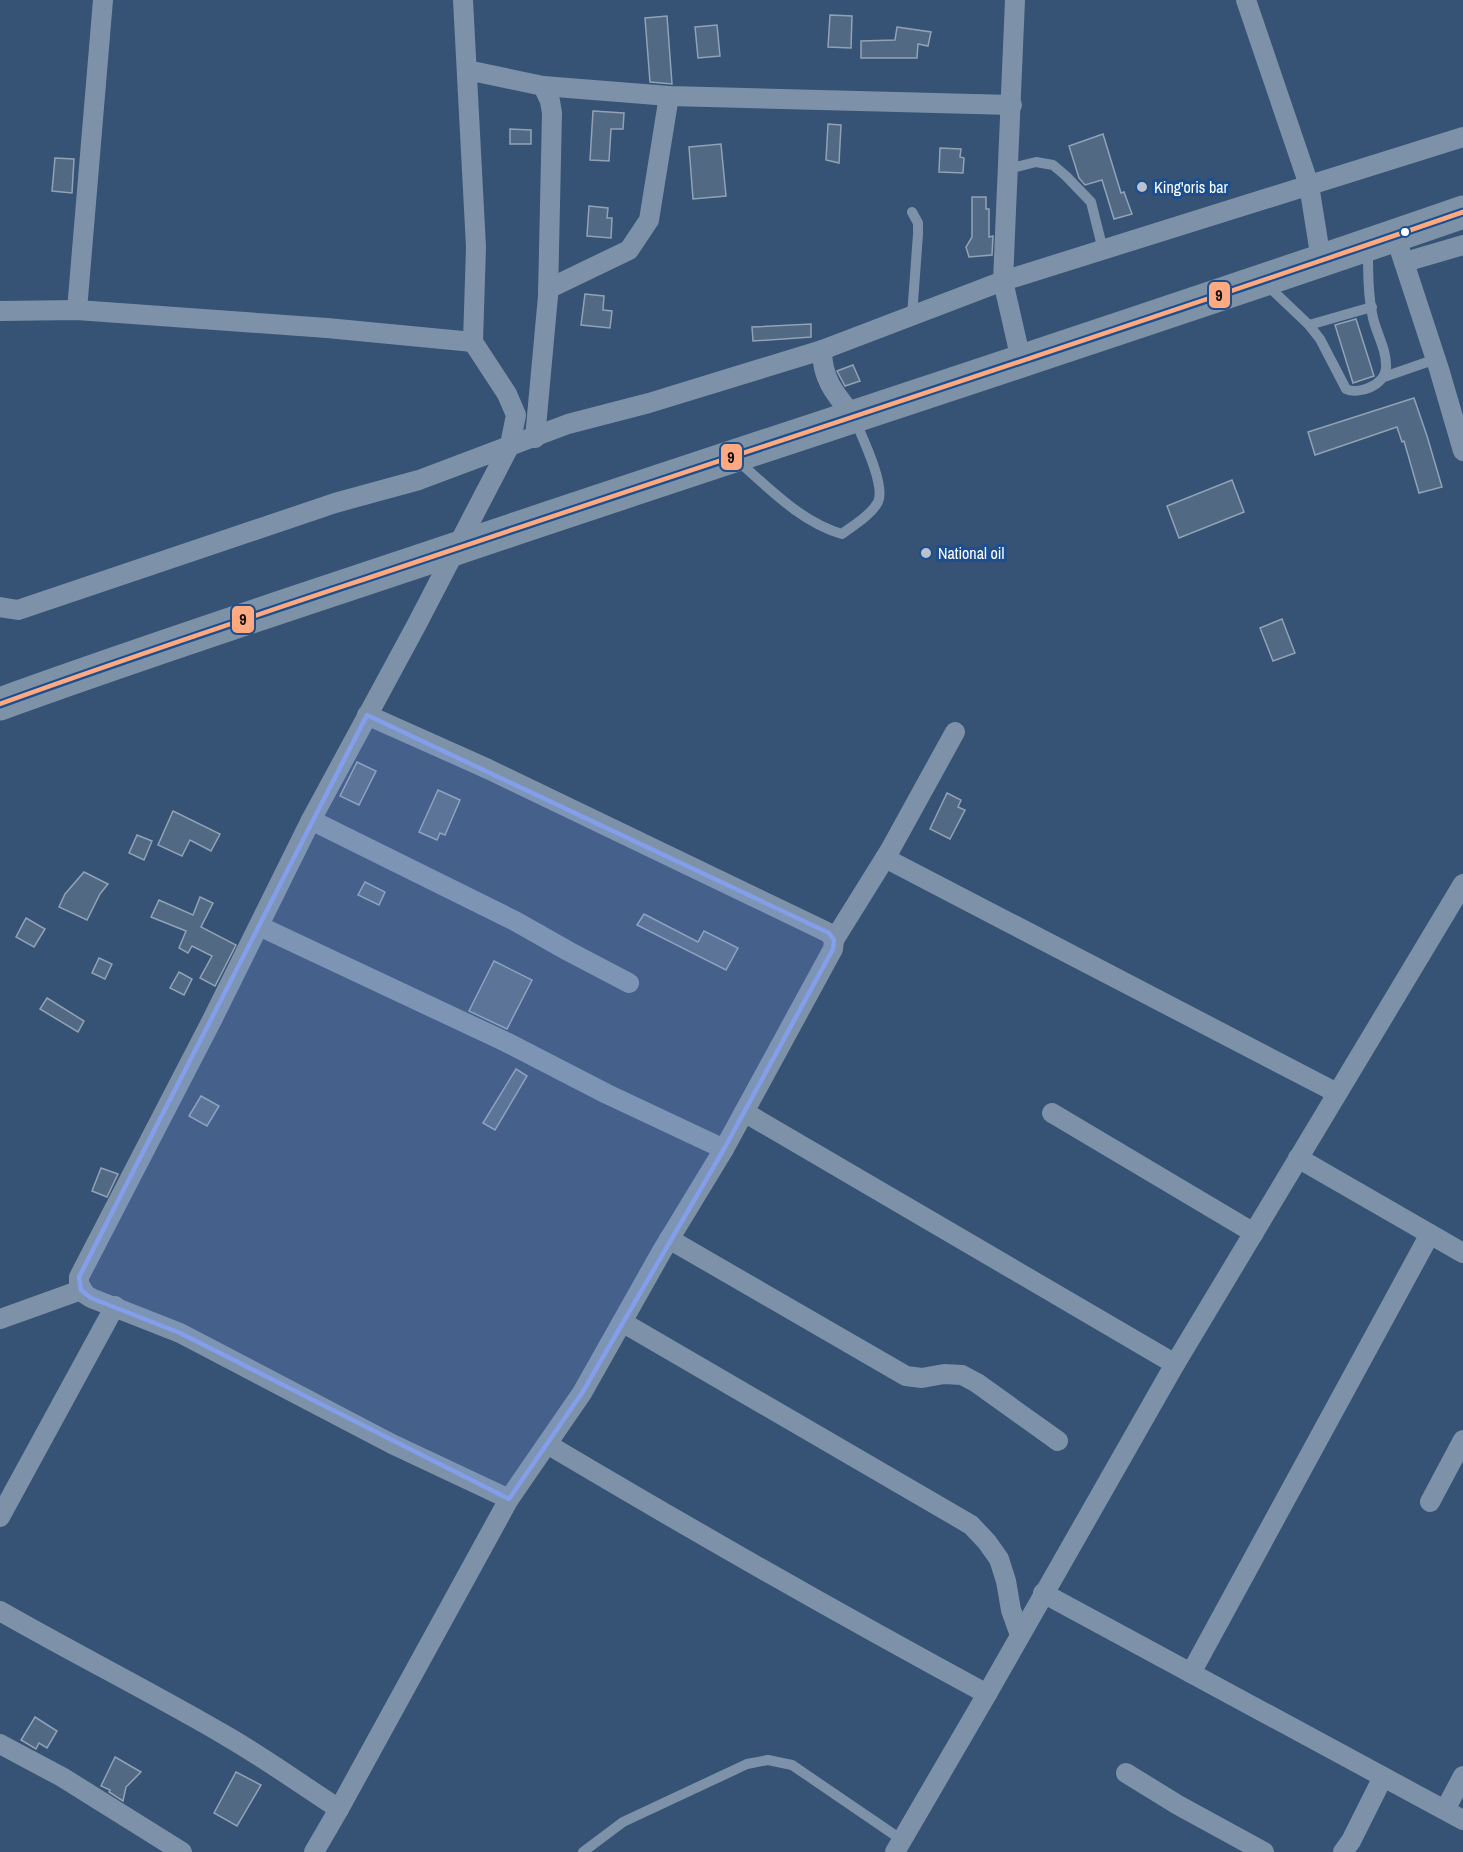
<svg xmlns="http://www.w3.org/2000/svg" width="1463" height="1852" font-family="'Archivo Narrow',sans-serif">
	<style>
		.building { fill: #526984; stroke: #92a2b6; stroke-width: 1.5 }
		.lines { fill: none; stroke-linecap: round; stroke-linejoin: round }
		.lane { stroke: #7d92a8; stroke-width: 10 }
		.street { stroke: #7d92a8; stroke-width: 20 }
		.highway { stroke: #7e92a7; stroke-width: 33 }
		.bus-1-casing { stroke: #1b4f8f; stroke-width: 9 }
		.bus-1 { stroke: #ffa980; stroke-width: 4.5 }
		.marked { fill: #839eea; fill-opacity: 0.2; stroke: #839eea; stroke-width: 4.5; stroke-linejoin: round }
		.poi-dot { fill: #b9c2ce; stroke: #1b4f8f; stroke-width: 2 }
		.bus-dot { fill: #fff; stroke: #1b4f8f; stroke-width: 2 }
		.labels { text-anchor: middle; dominant-baseline: central; stroke-width: 6; stroke-linejoin: round; paint-order: stroke }
		.poi-label { font-size: 16px; fill: #fff; stroke: #1b4f8f; text-anchor: start }
		.line-badge { stroke: #1b4f8f; stroke-width: 2 }
		.pale-badge-label { font-size: 16px; text-anchor: middle; font-weight: bold; fill: #111 }
	</style>
	<rect width="100%" height="100%" fill="#365274"/>
	<g class="building">
		<path d="M830,15L852,16L851,48L828,47Z"/>
		<path d="M667,16L672,84L650,82L645,18Z"/>
		<path d="M717,25L720,56L698,58L695,27Z"/>
		<path d="M897,27L931,32L928,46L918,44L917,58H861V41L895,40Z"/>
		<path d="M593,111L624,113L623,129H611L609,161L590,160Z"/>
		<path d="M828,124L841,125L839,163L826,160Z"/>
		<path d="M510,129L531,130V144H510Z"/>
		<path d="M1103,134L1121,193L1124,192L1132,214L1114,219L1102,180L1085,185L1079,178L1069,146Z"/>
		<path d="M721,144L726,196L693,199L689,147Z"/>
		<path d="M940,148L961,149L960,157L964,158L963,173L939,172Z"/>
		<path d="M55,158L74,159L72,193L52,191Z"/>
		<path d="M972,197H986V209H989V237L993,236L992,255L969,257L966,247L972,237Z"/>
		<path d="M589,206L608,208L607,218H612L611,238L587,236Z"/>
		<path d="M585,294L604,296L603,310L612,311L610,328L581,325Z"/>
		<path d="M1356,319L1374,376L1353,383L1335,325Z"/>
		<path d="M811,324V337L753,341L752,327Z"/>
		<path d="M853,365L860,381L845,386L837,371Z"/>
		<path d="M1414,398L1427,436L1442,487L1419,493L1404,441L1402,442L1397,427L1315,455L1308,432Z"/>
		<path d="M1232,480L1244,512L1179,538L1167,506Z"/>
		<path d="M1282,619L1295,653L1273,661L1260,628Z"/>
		<path d="M357,762L376,771L359,805L340,796Z"/>
		<path d="M438,790L460,800L445,835L440,833L437,840L419,832Z"/>
		<path d="M947,793L961,800L958,807L965,810L950,839L930,829Z"/>
		<path d="M173,811L220,834L211,851L190,840L182,856L158,845Z"/>
		<path d="M137,835L152,841L144,860L129,853Z"/>
		<path d="M84,872L108,884L100,894L87,920L59,907L65,894Z"/>
		<path d="M365,882L385,892L379,905L358,895Z"/>
		<path d="M200,897L213,903L201,927L236,945L215,986L200,978L212,956L192,946L188,953L179,948L186,931L151,917L159,900L193,915Z"/>
		<path d="M644,914L698,942L704,931L738,948L726,970L637,925Z"/>
		<path d="M26,918L45,929L34,947L16,937Z"/>
		<path d="M99,958L112,964L105,979L92,973Z"/>
		<path d="M494,961L532,980L507,1029L469,1011Z"/>
		<path d="M179,972L192,979L184,995L170,988Z"/>
		<path d="M47,998L84,1021L78,1032L40,1009Z"/>
		<path d="M516,1069L527,1076L495,1130L483,1123Z"/>
		<path d="M201,1096L219,1106L207,1126L189,1116Z"/>
		<path d="M101,1168L118,1174L107,1197L92,1191Z"/>
		<path d="M35,1717L57,1731L47,1748L39,1743L36,1749L21,1740Z"/>
		<path d="M115,1757L141,1772L126,1787L123,1801L109,1792L110,1790L101,1786Z"/>
		<path d="M236,1772L261,1785L237,1826L214,1813Z"/>
	</g>
	<g class="lines">
		<g class="lane">
			<path d="M1008,169L1036,162L1053,165L1066,176L1091,202L1103,250"/>
			<path d="M1266,284L1309,325L1320,339L1346,389C1359,395 1385,385 1386,368C1387,350 1377,335 1373,318C1368,296 1368,271 1368,248"/>
			<path d="M912,316L918,234V223L912,212"/>
			<path d="M1309,325L1372,307"/>
			<path d="M1384,377L1436,359"/>
			<path d="M738,461C770,489 801,522 842,534C854,525 871,515 878,502C886,486 862,437 855,420"/>
			<path d="M583,1852L623,1822L747,1764L768,1760L792,1765L902,1840"/>
		</g>
		<g class="street">
			<path d="M463,0L476,247L473,342L507,394L516,415L510,445L417,624L311,820L212,1020L79,1277V1284L85,1294L91,1298L180,1333L392,1444L509,1499"/>
			<path d="M1015,0L1003,281L1021,360"/>
			<path d="M1246,0L1309,185L1321,260"/>
			<path d="M467,70L543,86L550,101L552,113L548,296L535,438"/>
			<path d="M543,86L669,96L1012,105"/>
			<path d="M1395,235L1439,369L1463,451"/>
			<path d="M1405,262L1463,245"/>
			<path d="M548,289L629,250L649,220L669,96"/>
			<path d="M77,310L103,0"/>
			<path d="M0,311L77,310L327,328L473,342"/>
			<path d="M822,350C822,380 836,395 854,417"/>
			<path d="M0,607L18,610L335,503L419,480L568,424L649,403L822,350L1003,281L1463,137"/>
			<path d="M311,820L515,921L568,951L629,983"/>
			<path d="M885,858L1337,1093"/>
			<path d="M259,926L506,1042L607,1094L724,1149"/>
			<path d="M834,940L890,850L955,732"/>
			<path d="M744,1112L1175,1364"/>
			<path d="M1052,1113L1254,1233"/>
			<path d="M1298,1158L1463,1253"/>
			<path d="M669,1239L906,1376L922,1378L944,1374L962,1375L977,1383L1058,1441"/>
			<path d="M0,1319L81,1290"/>
			<path d="M622,1322L971,1525L987,1542L999,1559L1006,1581L1011,1610L1020,1635"/>
			<path d="M547,1444C692,1530 839,1614 987,1694"/>
			<path d="M1430,1502L1463,1440"/>
			<path d="M0,1517L115,1306"/>
			<path d="M1043,1593L1463,1820"/>
			<path d="M0,1611C75,1654 153,1693 228,1737C266,1759 302,1785 339,1809"/>
			<path d="M1191,1673L1430,1234"/>
			<path d="M0,1744L62,1777L182,1852"/>
			<path d="M1126,1773L1178,1805L1264,1852"/>
			<path d="M1445,1810L1463,1776"/>
			<path d="M314,1852L339,1809L509,1499L582,1393L662,1251L724,1149L833,949L834,940L829,933L488,769L367,715"/>
			<path d="M895,1852L987,1694L1175,1364L1463,884"/>
			<path d="M1343,1852L1351,1841L1383,1777"/>
		</g>
		<path class="highway" d="M0,704C151,649 303,600 455,549C791,436 1128,328 1463,212"/>
		<defs>
			<path id="bus-1" d="M0,704C151,649 303,600 455,549C791,436 1128,328 1463,212"/>
		</defs>
		<use href="#bus-1" class="bus-1-casing"/>
		<use href="#bus-1" class="bus-1"/>
	</g>
	<path class="marked" d="M367,715L829,933L834,940L833,949L724,1149L582,1393L509,1499L180,1333L91,1298L81,1290L79,1277Z"/>
	<g class="poi-dot">
		<circle cx="1142" cy="187" r="6"/>
		<circle cx="926" cy="553" r="6"/>
	</g>
	<circle class="bus-dot" cx="1405" cy="232" r="5"/>
	<g class="labels">
		<g class="poi-label">
			<text x="1154" y="187">King'oris bar</text>
			<text x="938" y="553">National oil</text>
		</g>
	</g>
	<g class="line-badge">
		<rect x="1208" y="281" width="23" height="28" rx="6" fill="#ffa980"/>
		<rect x="720" y="443" width="23" height="28" rx="6" fill="#ffa980"/>
		<rect x="231" y="605" width="24" height="29" rx="6" fill="#ffa980"/>
	</g>
	<g class="pale-badge-label">
		<text x="1219" y="301">9</text>
		<text x="731" y="463">9</text>
		<text x="243" y="625">9</text>
	</g>
</svg>
